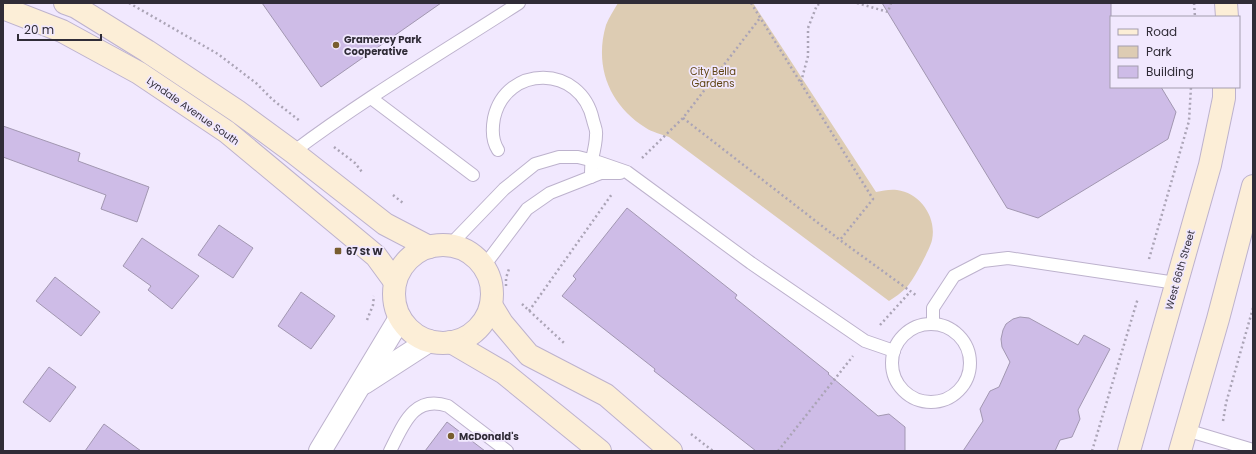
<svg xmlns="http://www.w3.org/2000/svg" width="1256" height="454" font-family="Poppins,sans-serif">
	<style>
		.green { fill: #ddccb3 }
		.building { fill: #cebce7; stroke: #a297b1 }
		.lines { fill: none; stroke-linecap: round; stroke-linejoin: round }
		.lane-casing { stroke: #bdb2cd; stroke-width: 14 }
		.street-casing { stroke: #bdb2cd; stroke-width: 24 }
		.secondary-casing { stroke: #bdb2cd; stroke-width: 24 }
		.path { stroke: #aba4b6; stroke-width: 2.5; stroke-dasharray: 2 3; stroke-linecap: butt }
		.lane { stroke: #fff; stroke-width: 12 }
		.street { stroke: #fff; stroke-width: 22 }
		.secondary { stroke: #fceed7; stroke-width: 22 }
		.poi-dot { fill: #785d2f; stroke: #f1e8fe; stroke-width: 1.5 }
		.labels { text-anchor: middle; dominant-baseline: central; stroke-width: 3.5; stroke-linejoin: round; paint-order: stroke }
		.poi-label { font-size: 10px; font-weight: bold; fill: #302c37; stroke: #f1e8fe; text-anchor: start }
		.park-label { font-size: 10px; fill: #5f4413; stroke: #f1e8fe }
		.street-label { font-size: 10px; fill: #302c37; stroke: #f1e8fe }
	</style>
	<rect width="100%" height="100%" fill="#f1e8fe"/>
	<path class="green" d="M618,3H753L876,192C883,191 889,189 897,190C920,193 937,217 932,240C931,247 912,283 906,288C901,293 895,297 889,301L669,137C661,134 652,132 646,128C609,105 594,66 606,25C609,17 614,10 618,3Z"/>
	<g class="building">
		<path d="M262,3H441L321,87Z"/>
		<path d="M882,3H1111V87H1161L1176,112L1168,139L1038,218L1007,208Z"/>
		<path d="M3,126L80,153L78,161L149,187L137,222L101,209L106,195L3,157Z"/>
		<path d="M627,208L737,295L735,298L829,373L828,374L878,416L889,414L905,427V451H756L654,371L655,369L562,296L576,279L573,276Z"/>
		<path d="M219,225L253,248L233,278L198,255Z"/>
		<path d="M142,238L199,276L172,309L148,290L151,286L123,266Z"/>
		<path d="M55,277L100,312L81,336L36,301Z"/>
		<path d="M301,292L335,316L311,349L278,326Z"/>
		<path d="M1020,317L1029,318L1078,345L1084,335L1110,349L1078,410L1080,419L1072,437L1060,440L1055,451H963L983,421L980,409L990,391L999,387L1010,362L1002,347L1001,339L1003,330L1006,324L1013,319Z"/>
		<path d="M49,367L76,387L50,422L23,402Z"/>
		<path d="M447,422L485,451H425Z"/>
		<path d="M104,424L141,451H85Z"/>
	</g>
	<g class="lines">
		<defs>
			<g id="lane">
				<path d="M371,98L473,175"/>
				<path d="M498,150C492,141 492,129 494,118C506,64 581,64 593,120C594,125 597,130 596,135C596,143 594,151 592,159C591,165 591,171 591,177"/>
				<path d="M293,152C365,98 443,52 519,3"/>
				<path d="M450,245L504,189L535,164L559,157H578L598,162L627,172L751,263L865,341L894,351"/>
				<path d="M484,266L527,209L550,193L601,173H620"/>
				<path d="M933,324V308L954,276L983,261L1008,258L1176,283"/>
				<circle cx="931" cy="363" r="39"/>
				<path d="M1186,430L1253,450"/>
				<path d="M390,451C403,426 413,394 448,406L507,451"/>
			</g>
			<g id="street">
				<path d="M364,383L429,341"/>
				<path d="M320,451L400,318"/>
			</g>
			<g id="secondary">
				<path d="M65,3L76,7L147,51L237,111L293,152L385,224L429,247"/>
				<path d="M1226,3L1227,17"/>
				<path d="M3,8L62,31L139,73L227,132L376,256L395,282"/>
				<circle cx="443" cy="294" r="49"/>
				<path d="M491,305L502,323L529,355L606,395L671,451"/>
				<path d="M451,342L504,373L600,451"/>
				<path d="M1129,451L1210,165L1224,98V87"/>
				<path d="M1180,451L1218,319L1253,186"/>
			</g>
		</defs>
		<use href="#lane" class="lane-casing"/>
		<use href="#street" class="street-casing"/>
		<use href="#secondary" class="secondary-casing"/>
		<g class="path">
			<path d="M129,3L218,54L256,83L273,100L300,121"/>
			<path d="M751,3L873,199L840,240"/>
			<path d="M857,3L888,12L891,3"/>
			<path d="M1194,3L1195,17"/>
			<path d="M801,82L808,56V28L817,5L822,3"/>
			<path d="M683,118L840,240L917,296"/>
			<path d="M334,147L355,163L362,172"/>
			<path d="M642,158L683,118L760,18"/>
			<path d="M393,195L403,203"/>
			<path d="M1149,259L1189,121L1191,87"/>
			<path d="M506,286V278L509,269"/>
			<path d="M522,304L564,343"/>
			<path d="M529,311L612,194"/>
			<path d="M367,320L373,305L374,296"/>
			<path d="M880,325L910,292"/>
			<path d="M1223,421L1226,403L1253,308"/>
			<path d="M691,434L713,451"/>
			<path d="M778,451L853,356"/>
			<path d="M1092,451L1138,298"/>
		</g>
		<use href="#lane" class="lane"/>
		<use href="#street" class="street"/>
		<use href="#secondary" class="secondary"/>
	</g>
	<g class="poi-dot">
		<circle cx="336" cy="45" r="4"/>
		<rect x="334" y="247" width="8" height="8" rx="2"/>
		<circle cx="451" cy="436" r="4"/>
	</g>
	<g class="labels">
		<g class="poi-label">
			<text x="344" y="39">Gramercy Park<tspan x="344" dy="12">Cooperative</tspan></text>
			<text x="346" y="251">67 St W</text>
			<text x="459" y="436">McDonald's</text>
		</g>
		<g class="park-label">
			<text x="713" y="71">City Bella<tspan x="713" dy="12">Gardens</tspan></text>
		</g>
		<g class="street-label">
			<text transform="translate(193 111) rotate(35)">Lyndale Avenue South</text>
			<text transform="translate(1180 270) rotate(-74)">West 66th Street</text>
		</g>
	</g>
	<rect width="1256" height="454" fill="none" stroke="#302c37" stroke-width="8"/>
	<rect x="1110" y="16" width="130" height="72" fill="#f1e8fe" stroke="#a49dae"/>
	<rect x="1118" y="29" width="20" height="6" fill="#fceed7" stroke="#a49dae"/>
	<text x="1146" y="36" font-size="12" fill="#302c37">Road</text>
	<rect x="1118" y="46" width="20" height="12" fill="#ddccb3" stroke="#a49dae"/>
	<text x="1146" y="56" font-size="12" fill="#302c37">Park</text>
	<rect x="1118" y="66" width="20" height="12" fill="#cebce7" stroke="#a49dae"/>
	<text x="1146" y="76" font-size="12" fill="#302c37">Building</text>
	<path d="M18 34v6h83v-6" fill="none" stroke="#302c37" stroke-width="2"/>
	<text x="24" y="34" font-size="12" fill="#302c37" stroke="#f1e8fe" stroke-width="3" paint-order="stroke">20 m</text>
</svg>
